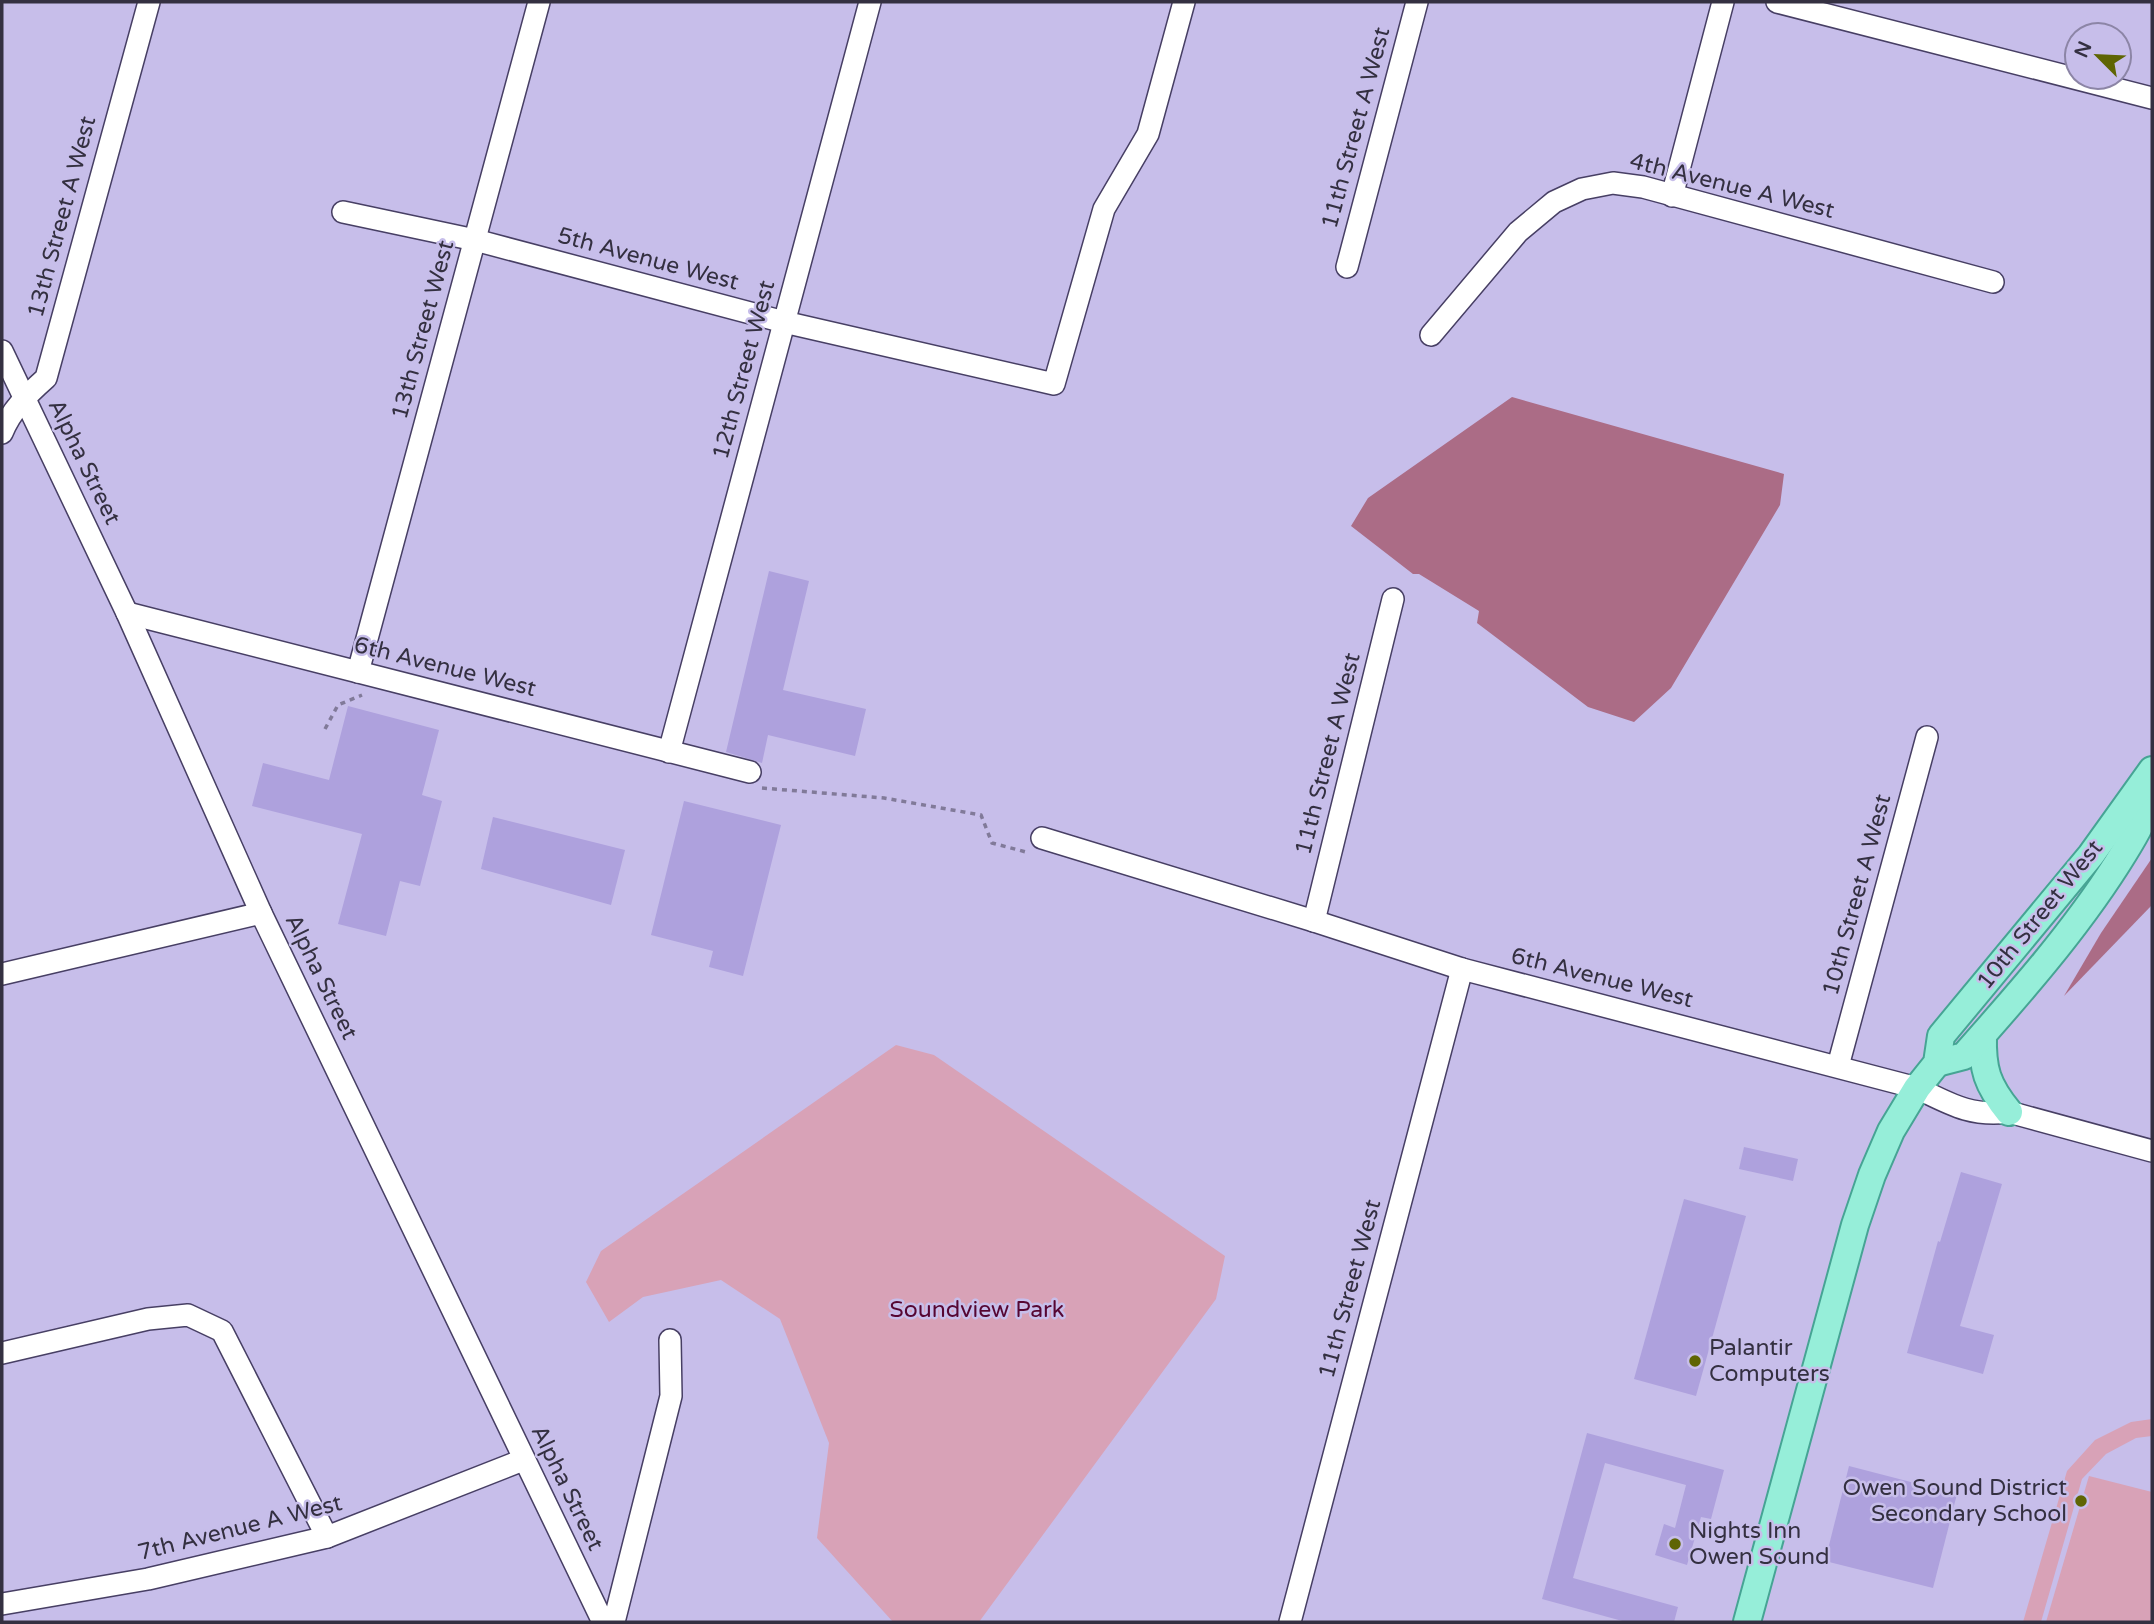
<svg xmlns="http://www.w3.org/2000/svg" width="2154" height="1624" font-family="'Varela Round',sans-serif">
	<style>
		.green { fill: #d8a2b7 }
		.forest { fill: #ab6c86 }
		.building { fill: #aea1dd }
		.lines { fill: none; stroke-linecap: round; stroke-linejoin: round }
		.minor-casing { stroke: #473f64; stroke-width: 24 }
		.major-casing { stroke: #46a494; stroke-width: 30 }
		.path { stroke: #817a99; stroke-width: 3.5; stroke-dasharray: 5 5; stroke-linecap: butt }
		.minor { stroke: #fff; stroke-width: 21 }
		.major { stroke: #96eed9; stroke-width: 26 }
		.poi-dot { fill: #5f6503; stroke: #c7beea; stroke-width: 2.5 }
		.labels { text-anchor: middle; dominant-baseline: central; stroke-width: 5; stroke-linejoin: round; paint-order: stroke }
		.street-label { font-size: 23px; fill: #343041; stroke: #c7beea }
		.park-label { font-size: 23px; fill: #560632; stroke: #c7beea }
		.poi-label { font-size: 23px; fill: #343041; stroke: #c7beea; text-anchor: start }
	</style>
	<rect width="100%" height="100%" fill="#c7beea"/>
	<g class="green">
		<path d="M896,1045L934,1055L1225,1256L1216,1299L979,1622H893L817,1538L829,1443L780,1319L721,1280L643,1297L609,1322L586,1282L601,1251Z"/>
		<path d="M2152,1419V1436L2136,1438L2106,1454L2082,1479L2041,1622H2023L2067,1471L2095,1440L2131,1422Z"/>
		<path d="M2089,1476L2152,1492V1622H2046Z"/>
	</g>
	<g class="forest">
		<path d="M1512,397L1784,474L1780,505L1671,688L1634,722L1588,707L1477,623L1479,611L1419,574H1413L1351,526L1368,498Z"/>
		<path d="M2152,858V905L2064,996L2101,933Z"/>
	</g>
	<g class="building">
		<path d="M769,571L809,581L783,690L866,709L855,756L768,735L762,763L726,752Z"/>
		<path d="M348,706L439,730L422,795L442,801L420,886L400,881L386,936L338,924L362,834L252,806L263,763L329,780Z"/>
		<path d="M684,801L781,825L743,976L709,967L713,951L651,935Z"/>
		<path d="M493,817L625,850L611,905L481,869Z"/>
		<path d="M1744,1147L1798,1159L1793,1181L1739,1169Z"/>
		<path d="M1961,1172L2002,1184L1960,1326L1994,1335L1983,1374L1907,1353L1938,1241L1940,1242Z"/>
		<path d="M1684,1199L1746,1216L1696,1396L1634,1379Z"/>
		<path d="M1587,1433L1724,1470L1711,1519L1701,1517L1687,1565L1655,1555L1664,1524L1675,1528L1686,1485L1605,1463L1573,1578L1678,1607L1674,1622H1626L1542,1599Z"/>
		<path d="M1849,1466L1957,1494L1933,1588L1825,1561Z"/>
	</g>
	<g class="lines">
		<defs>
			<g id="minor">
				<path d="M1777,2L2152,98"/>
				<path d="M1672,196L1723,2"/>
				<path d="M343,212L475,240L784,322L1054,384L1104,209L1148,134L1184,2"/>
				<path d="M1347,267L1417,2"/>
				<path d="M1431,335L1518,232L1554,202L1582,189L1613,183L1643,187L1993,282"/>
				<path d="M2,351L127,613L261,913L603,1622"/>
				<path d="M2,433C11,410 28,394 46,378L149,2"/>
				<path d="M127,613L750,772"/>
				<path d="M358,672L539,2"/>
				<path d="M669,752L870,2"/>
				<path d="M1042,838L1314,921L1462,969L1917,1088C1950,1104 1971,1117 2009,1112L2152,1151"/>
				<path d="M1314,921L1393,599"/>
				<path d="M2,974L261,913"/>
				<path d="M1838,1066L1927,737"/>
				<path d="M2,1353L148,1319L188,1315L222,1331L327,1537"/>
				<path d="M2,1604L148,1579L327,1537L523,1460"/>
				<path d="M614,1622L671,1396L670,1340"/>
				<path d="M1290,1622L1462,969"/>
			</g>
			<g id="major">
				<path d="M1983,1035C1982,1069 1987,1085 2009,1112"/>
				<path d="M1937,1063L1964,1056C2018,995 2073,933 2117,864C2131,842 2146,818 2152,793"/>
				<path d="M1747,1622L1855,1225L1872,1175L1891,1131L1917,1088L1937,1063L1941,1036L2091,855L2152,770"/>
			</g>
		</defs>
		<use href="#minor" class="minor-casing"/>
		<use href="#major" class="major-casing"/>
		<g class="path">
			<path d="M325,729L338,705L362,695"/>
			<path d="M762,788L884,798L981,815L992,843L1026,852"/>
		</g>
		<use href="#minor" class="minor"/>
		<use href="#major" class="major"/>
	</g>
	<g class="poi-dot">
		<circle cx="1695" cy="1361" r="7"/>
		<circle cx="2081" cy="1501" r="7"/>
		<circle cx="1675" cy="1544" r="7"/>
	</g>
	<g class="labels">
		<g class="street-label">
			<text transform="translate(1356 128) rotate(-75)">11th Street A West</text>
			<text transform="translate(1732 186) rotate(14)">4th Avenue A West</text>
			<text transform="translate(62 217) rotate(-75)">13th Street A West</text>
			<text transform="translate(648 259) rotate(15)">5th Avenue West</text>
			<text transform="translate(423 330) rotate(-75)">13th Street West</text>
			<text transform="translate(744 370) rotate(-75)">12th Street West</text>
			<text transform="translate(84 462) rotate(64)">Alpha Street</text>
			<text transform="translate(445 667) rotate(14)">6th Avenue West</text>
			<text transform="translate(1328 754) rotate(-76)">11th Street A West</text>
			<text transform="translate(1857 895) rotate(-75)">10th Street A West</text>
			<text transform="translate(2040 915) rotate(-51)">10th Street West</text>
			<text transform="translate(321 977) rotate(64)">Alpha Street</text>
			<text transform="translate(1602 978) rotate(14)">6th Avenue West</text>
			<text transform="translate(1350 1289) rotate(-75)">11th Street West</text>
			<text transform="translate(567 1488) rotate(64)">Alpha Street</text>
			<text transform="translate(240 1528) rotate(-14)">7th Avenue A West</text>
		</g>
		<g class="park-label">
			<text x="977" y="1310">Soundview Park</text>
		</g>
		<g class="poi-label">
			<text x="1709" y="1348">Palantir<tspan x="1709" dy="26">Computers</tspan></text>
			<text x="2067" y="1488" text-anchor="end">Owen Sound District<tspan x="2067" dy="26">Secondary School</tspan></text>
			<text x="1689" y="1531">Nights Inn<tspan x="1689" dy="26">Owen Sound</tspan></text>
		</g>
	</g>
	<rect width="2154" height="1624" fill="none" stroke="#343041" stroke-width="7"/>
	<g transform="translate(2098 56) rotate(294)"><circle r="33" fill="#c7beea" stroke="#8c85a6" stroke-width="2"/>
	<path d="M0-5L12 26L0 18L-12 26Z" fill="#5f6503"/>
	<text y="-10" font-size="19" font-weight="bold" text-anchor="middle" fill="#343041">N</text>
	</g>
</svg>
